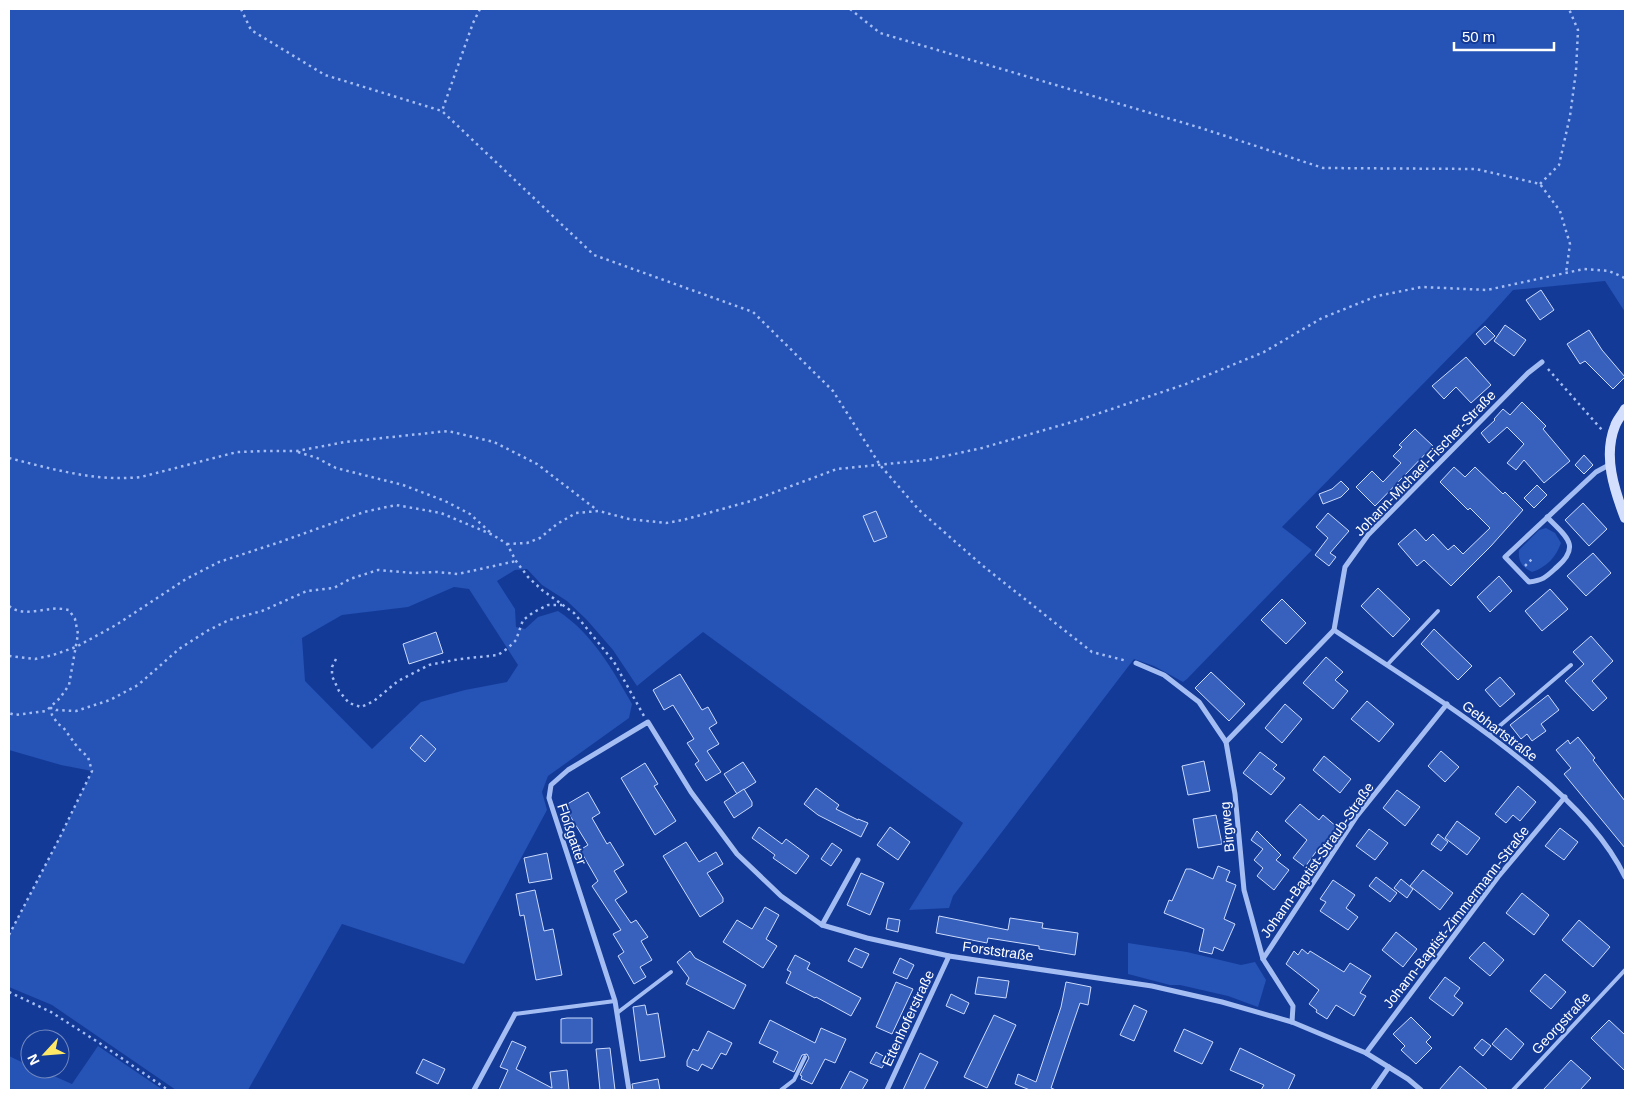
<svg xmlns="http://www.w3.org/2000/svg" width="1634" height="1099" font-family="Arial,sans-serif">
	<style>
		.green { fill: #2653b6; fill-rule: evenodd }
		.building { fill: #3761bd; stroke: #ccdbfd }
		.lines { fill: none; stroke-linecap: round; stroke-linejoin: round }
		.path { stroke: #a4bdf3; stroke-width: 2.5; stroke-dasharray: 2.5 4; stroke-linecap: butt }
		.lane { stroke: #a4bdf3; stroke-width: 4 }
		.street { stroke: #a4bdf3; stroke-width: 5 }
		.secondary { stroke: #d3dffd; stroke-width: 10 }
		.labels { text-anchor: middle; dominant-baseline: central; stroke-width: 4; stroke-linejoin: round; paint-order: stroke }
		.street-label { font-size: 14px; fill: #fff; stroke: #133a97 }
	</style>
	<rect width="100%" height="100%" fill="#133a97"/>
	<g class="green">
		<path d="M9,9H1625V312L1605,281L1513,290L1487,319L1282,527L1312,550L1187,679L1183,682L1154,666L1134,659L953,896L949,908L909,910L963,823L703,632L637,686L613,650L587,620L567,601L542,585L527,569L515,570L497,581L515,609L516,627L525,629L538,617L558,611C592,633 613,670 632,704L629,718L548,776L542,792L547,810L464,964L342,924L248,1090H176L52,1005L9,987V935L59,839L92,771L61,765L9,750ZM454,587L469,589L518,665L507,682L465,690L421,702L372,749L305,681L302,638L342,615L408,607Z"/>
		<path d="M1546,528L1555,533L1561,543C1556,557 1547,567 1532,572C1522,567 1518,562 1519,550L1539,530Z"/>
		<path d="M1128,943L1187,952L1241,965L1255,962L1266,980L1258,1007L1228,996L1180,985H1170L1128,974Z"/>
		<path d="M98,1046L163,1090H9V1056L30,1066V1069H38L72,1084Z"/>
	</g>
	<g class="building">
		<path d="M1541,290L1554,310L1540,320L1526,300Z"/>
		<path d="M1505,325L1526,340L1514,356L1494,341Z"/>
		<path d="M1485,326L1495,336L1485,345L1476,334Z"/>
		<path d="M1589,330L1602,350L1625,377L1613,389L1585,361L1580,364L1567,344Z"/>
		<path d="M1466,357L1491,385L1471,403L1456,387L1444,399L1432,386Z"/>
		<path d="M1522,402L1546,426L1543,429L1570,461L1544,483L1524,460L1516,470L1507,463L1524,444L1507,427L1489,443L1481,433L1495,420L1494,419L1503,409L1510,415Z"/>
		<path d="M1415,429L1433,446L1375,506L1356,487L1372,471L1383,482L1401,463L1393,456L1402,447L1399,445Z"/>
		<path d="M1584,455L1593,465L1584,474L1575,465Z"/>
		<path d="M1454,467L1465,477L1475,467L1503,494L1505,492L1523,510L1491,546L1451,586L1424,560L1417,566L1398,544L1415,529L1426,541L1433,534L1448,550L1454,545L1463,554L1490,528L1470,508L1468,510L1440,482Z"/>
		<path d="M1341,481L1349,489L1341,497L1323,504L1319,494L1332,489Z"/>
		<path d="M1537,485L1547,495L1534,508L1524,498Z"/>
		<path d="M1583,503L1607,529L1589,546L1565,520Z"/>
		<path d="M876,511L887,537L874,542L863,516Z"/>
		<path d="M1328,513L1349,531L1330,553L1336,557L1329,566L1315,555L1328,538L1316,527Z"/>
		<path d="M1593,553L1611,573L1586,596L1567,576Z"/>
		<path d="M1499,576L1512,591L1490,612L1477,597Z"/>
		<path d="M1378,588L1410,619L1393,637L1361,606Z"/>
		<path d="M1550,589L1568,609L1542,631L1525,611Z"/>
		<path d="M1282,599L1306,623L1286,644L1261,620Z"/>
		<path d="M1434,629L1472,666L1458,680L1421,644Z"/>
		<path d="M436,632L443,653L409,664L403,644Z"/>
		<path d="M1591,636L1613,661L1592,681L1607,698L1593,711L1565,681L1584,664L1573,652Z"/>
		<path d="M1326,657L1343,672L1335,680L1348,691L1333,709L1303,683Z"/>
		<path d="M1211,672L1245,704L1229,721L1195,688Z"/>
		<path d="M680,674L702,710L708,707L717,723L709,728L719,744L707,751L721,772L706,781L695,764L699,761L687,743L694,739L673,705L664,710L653,690Z"/>
		<path d="M1500,677L1515,694L1500,707L1485,690Z"/>
		<path d="M1548,695L1559,710L1541,724L1546,731L1532,741L1527,734L1521,739L1510,725Z"/>
		<path d="M1367,701L1394,724L1379,742L1351,719Z"/>
		<path d="M1285,704L1302,719L1282,743L1265,728Z"/>
		<path d="M421,735L436,749L425,762L410,748Z"/>
		<path d="M1578,737L1595,758L1593,760L1625,801V848L1564,774L1571,768L1556,750L1568,740L1570,744Z"/>
		<path d="M1441,751L1459,767L1445,782L1428,766Z"/>
		<path d="M1260,752L1277,765L1273,769L1285,778L1271,795L1243,773Z"/>
		<path d="M1324,756L1351,779L1340,793L1313,770Z"/>
		<path d="M1204,761L1210,791L1188,795L1182,766Z"/>
		<path d="M743,762L756,782L737,794L724,774Z"/>
		<path d="M645,763L658,784L654,786L676,821L655,835L621,778Z"/>
		<path d="M1518,786L1536,802L1520,821L1513,815L1506,823L1495,814Z"/>
		<path d="M816,788L839,805L836,809L858,820V819L868,823L861,837L818,815L804,804Z"/>
		<path d="M744,789L752,802V806L734,818L724,802Z"/>
		<path d="M1397,790L1420,807L1405,826L1383,808Z"/>
		<path d="M588,792L600,813L592,818L607,844L610,842L624,865L614,871L627,892L615,900L631,923L636,920L648,937L641,941L652,960L640,967L646,977L634,984L618,956L624,952L613,934L621,930L592,886L598,881L580,850L588,845L564,806Z"/>
		<path d="M1300,804L1319,820L1323,815L1338,828L1319,850L1318,849L1305,867L1293,858L1307,840L1285,821Z"/>
		<path d="M1216,815L1222,844L1198,848L1193,819Z"/>
		<path d="M1457,821L1480,838L1467,855L1445,838Z"/>
		<path d="M759,827L782,844L786,839L809,856L796,874L773,858L775,855L752,838Z"/>
		<path d="M890,827L910,842L898,860L877,845Z"/>
		<path d="M1560,828L1578,842L1564,860L1545,846Z"/>
		<path d="M1369,829L1388,843L1375,860L1356,846Z"/>
		<path d="M1257,831L1281,855L1276,860L1289,870L1274,890L1257,876L1263,868L1254,860L1263,849L1251,840Z"/>
		<path d="M1438,834L1448,842L1441,851L1431,844Z"/>
		<path d="M686,842L699,862L716,852L723,864L707,873L723,898V902L700,917L663,856Z"/>
		<path d="M832,843L842,850L831,866L821,859Z"/>
		<path d="M547,853L552,879L529,883L524,858Z"/>
		<path d="M1218,866L1230,871L1226,881L1236,885L1224,919L1235,924L1223,951L1214,947L1212,954L1199,951L1204,929L1164,913L1169,900L1172,901L1186,869H1191L1213,879Z"/>
		<path d="M1423,870L1453,893L1440,910L1410,886Z"/>
		<path d="M861,873L884,883L870,915L847,905Z"/>
		<path d="M1376,877L1397,893L1390,902L1369,886Z"/>
		<path d="M1401,879L1413,889L1407,898L1394,888Z"/>
		<path d="M1333,880L1355,895L1346,908L1358,917L1348,930L1320,911L1326,902L1320,899Z"/>
		<path d="M535,890L544,931L553,929L562,975L536,980L524,915L520,916L516,894Z"/>
		<path d="M1522,893L1549,915L1534,935L1506,913Z"/>
		<path d="M765,907L779,915L766,939L777,946L763,968L723,942L737,920L752,929Z"/>
		<path d="M939,916L1008,930L1010,918L1043,923L1042,928L1078,933L1075,955L1039,949V946L988,938L987,943L936,933Z"/>
		<path d="M888,918L900,920L898,932L886,929Z"/>
		<path d="M1579,920L1610,947L1593,967L1562,940Z"/>
		<path d="M1396,932L1417,949L1403,967L1382,950Z"/>
		<path d="M1484,942L1504,960L1490,976L1469,958Z"/>
		<path d="M855,948L869,954L862,968L848,961Z"/>
		<path d="M1302,949L1308,954L1310,951L1344,972L1350,963L1371,976L1360,993L1366,996L1354,1016L1336,1005L1327,1019L1316,1012L1317,1010L1309,1004L1319,990L1286,964L1294,951L1298,955Z"/>
		<path d="M690,951L695,958L746,985L734,1009L686,984L689,978L677,962Z"/>
		<path d="M795,955L810,963L807,969L861,998L851,1016L816,997L815,998L786,983L791,972L787,970Z"/>
		<path d="M900,958L914,965L907,979L893,973Z"/>
		<path d="M1545,974L1566,992L1551,1009L1530,991Z"/>
		<path d="M978,977L1009,981L1006,998L975,994Z"/>
		<path d="M1445,977L1460,988L1454,996L1463,1003L1453,1016L1429,998Z"/>
		<path d="M896,982L913,989L892,1034L876,1027Z"/>
		<path d="M1066,982L1091,987L1088,1005L1080,1003L1051,1088L1056,1090H1030L1015,1084L1018,1074L1036,1082L1061,1007Z"/>
		<path d="M951,994L969,1003L964,1014L946,1006Z"/>
		<path d="M645,1005L647,1015L658,1013L665,1057L640,1061L633,1007Z"/>
		<path d="M1134,1005L1147,1011L1134,1041L1120,1035Z"/>
		<path d="M994,1015L1016,1025L987,1088L964,1077Z"/>
		<path d="M1411,1017L1431,1037L1426,1042L1432,1048L1416,1064L1401,1050L1405,1046L1393,1034Z"/>
		<path d="M567,1018H592V1043H561V1019Z"/>
		<path d="M770,1020L815,1043L821,1028L846,1039L835,1063L825,1059L812,1084L801,1079L802,1076L800,1075L809,1058L807,1054L802,1055L794,1072L773,1062L778,1052L759,1043Z"/>
		<path d="M1609,1020L1625,1035V1071L1591,1038Z"/>
		<path d="M1506,1028L1524,1044L1511,1060L1492,1044Z"/>
		<path d="M1184,1029L1213,1042L1202,1064L1174,1051Z"/>
		<path d="M708,1031L732,1043L726,1055L721,1053L712,1069L702,1064L698,1071L687,1066V1061L693,1049L698,1051Z"/>
		<path d="M1482,1039L1491,1046L1483,1056L1474,1048Z"/>
		<path d="M512,1041L526,1047L516,1069L552,1088L550,1072L567,1070L569,1090H499L508,1070L500,1067Z"/>
		<path d="M610,1048L615,1090H600L596,1049Z"/>
		<path d="M1240,1048L1295,1075L1288,1090H1261L1264,1085L1230,1070Z"/>
		<path d="M876,1052L887,1058L882,1068L870,1063Z"/>
		<path d="M920,1053L938,1062L924,1090H903Z"/>
		<path d="M423,1059L445,1069L438,1084L416,1073Z"/>
		<path d="M1571,1060L1591,1078L1580,1090H1543Z"/>
		<path d="M1460,1066L1488,1090H1439Z"/>
		<path d="M850,1071L868,1080L862,1090H840Z"/>
		<path d="M658,1079L660,1090H633L632,1084Z"/>
	</g>
	<g class="lines">
		<g class="path">
			<path d="M241,9L251,30L325,75L442,111"/>
			<path d="M480,9L473,23L442,111L594,255L753,312L833,391L880,465L919,510L983,566L1092,652L1127,661"/>
			<path d="M850,9L880,33L1201,128L1323,168L1476,169L1540,184L1560,211L1570,244L1566,273"/>
			<path d="M1540,184L1559,165L1570,116L1576,71L1578,30L1569,9"/>
			<path d="M1548,369L1602,430"/>
			<path d="M298,452L317,458L336,468L403,485L445,501L470,514L491,533"/>
			<path d="M9,458C52,469 96,482 141,477L237,452L266,451H297L345,442L448,431L494,442L537,464L597,510"/>
			<path d="M507,544L527,543L540,538L557,524L576,513L599,511L629,519L666,523L683,520L751,501L837,469L927,460L982,448L1079,420L1186,384L1264,352L1322,318L1377,296L1422,287L1487,290L1584,269L1609,271L1625,278"/>
			<path d="M1525,566L1533,558"/>
			<path d="M9,606C21,616 38,610 52,609C58,608 64,609 69,610L75,619L78,634L69,685L60,698L46,711L15,715L9,713"/>
			<path d="M9,656L35,659L53,655L76,647L116,625L186,579L219,562L280,542L364,512L396,505L441,513L493,535L507,544L516,561L528,577L542,590L574,613L584,625L614,662L644,716"/>
			<path d="M336,659L332,667V676L339,691L349,703L361,707L374,701L398,681L429,665L460,659L498,655L508,648L516,640L523,620L534,612L548,605H562"/>
			<path d="M9,935L59,839L92,771L88,757L78,748L63,727L58,724L52,715L51,708L56,710L76,711L110,700L138,685L179,649L207,631L229,620L262,611L307,591L334,588L350,579L378,570L413,573L437,572L458,574L516,561"/>
			<path d="M9,992L51,1012L101,1044L168,1090"/>
		</g>
		<g class="lane">
			<path d="M1387,665L1438,611"/>
			<path d="M1489,735L1571,665"/>
			<path d="M617,1013L671,972"/>
			<path d="M515,1014L615,1001"/>
			<path d="M781,1090L794,1080L805,1057"/>
			<path d="M1513,1090L1625,970"/>
		</g>
		<g class="street">
			<path d="M1547,517C1565,536 1582,545 1557,567C1546,577 1544,580 1529,582L1505,557L1596,472L1609,465"/>
			<path d="M1334,630C1401,675 1470,717 1532,769C1568,799 1605,835 1625,877"/>
			<path d="M1136,663L1164,675L1199,702L1226,742L1235,794L1244,890L1263,959L1293,1006L1292,1022"/>
			<path d="M1226,742L1334,630L1345,567L1368,535L1528,373L1542,362"/>
			<path d="M822,925L858,860"/>
			<path d="M1263,959L1357,816L1447,704"/>
			<path d="M1366,1053L1498,877L1565,797"/>
			<path d="M474,1090L515,1014"/>
			<path d="M629,1090L615,1001L549,798L551,785L568,770L648,722L691,792L737,854L781,896L822,925L867,938L949,956L1152,986L1222,1002L1292,1022L1366,1053L1408,1079L1421,1090"/>
			<path d="M887,1090L949,956"/>
			<path d="M1373,1090L1389,1067"/>
		</g>
		<path class="secondary" d="M1625,409C1622,415 1617,420 1615,426C1603,456 1614,489 1625,518"/>
	</g>
	<g class="labels">
		<g class="street-label">
			<text transform="translate(1425 463) rotate(-46)">Johann-Michael-Fischer-Straße</text>
			<text transform="translate(1500 731) rotate(37)">Gebhartstraße</text>
			<text transform="translate(1227 827) rotate(-96)">Birgweg</text>
			<text transform="translate(572 834) rotate(71)">Floßgatter</text>
			<text transform="translate(1317 860) rotate(-55)">Johann-Baptist-Straub-Straße</text>
			<text transform="translate(1456 917) rotate(-52)">Johann-Baptist-Zimmermann-Straße</text>
			<text transform="translate(998 951) rotate(8)">Forststraße</text>
			<text transform="translate(908 1018) rotate(-65)">Ettenhoferstraße</text>
			<text transform="translate(1561 1023) rotate(-47)">Georgstraße</text>
		</g>
	</g>
	<rect width="1634" height="1099" fill="none" stroke="#ffffff" stroke-width="20"/>
	<g transform="translate(45 1054) rotate(244)"><circle r="24" fill="#133a97" stroke="#7189c1"/>
	<path d="M0-4L9 19L0 12L-9 19Z" fill="#ffe866"/>
	<text y="-8" font-size="14" font-weight="bold" text-anchor="middle" fill="#ffffff">N</text>
	</g>
	<path d="M1454 42v8h100v-8" fill="none" stroke="#ffffff" stroke-width="2.5"/>
	<text x="1462" y="42" font-size="15" fill="#ffffff" stroke="#133a97" stroke-width="4" paint-order="stroke">50 m</text>
</svg>
